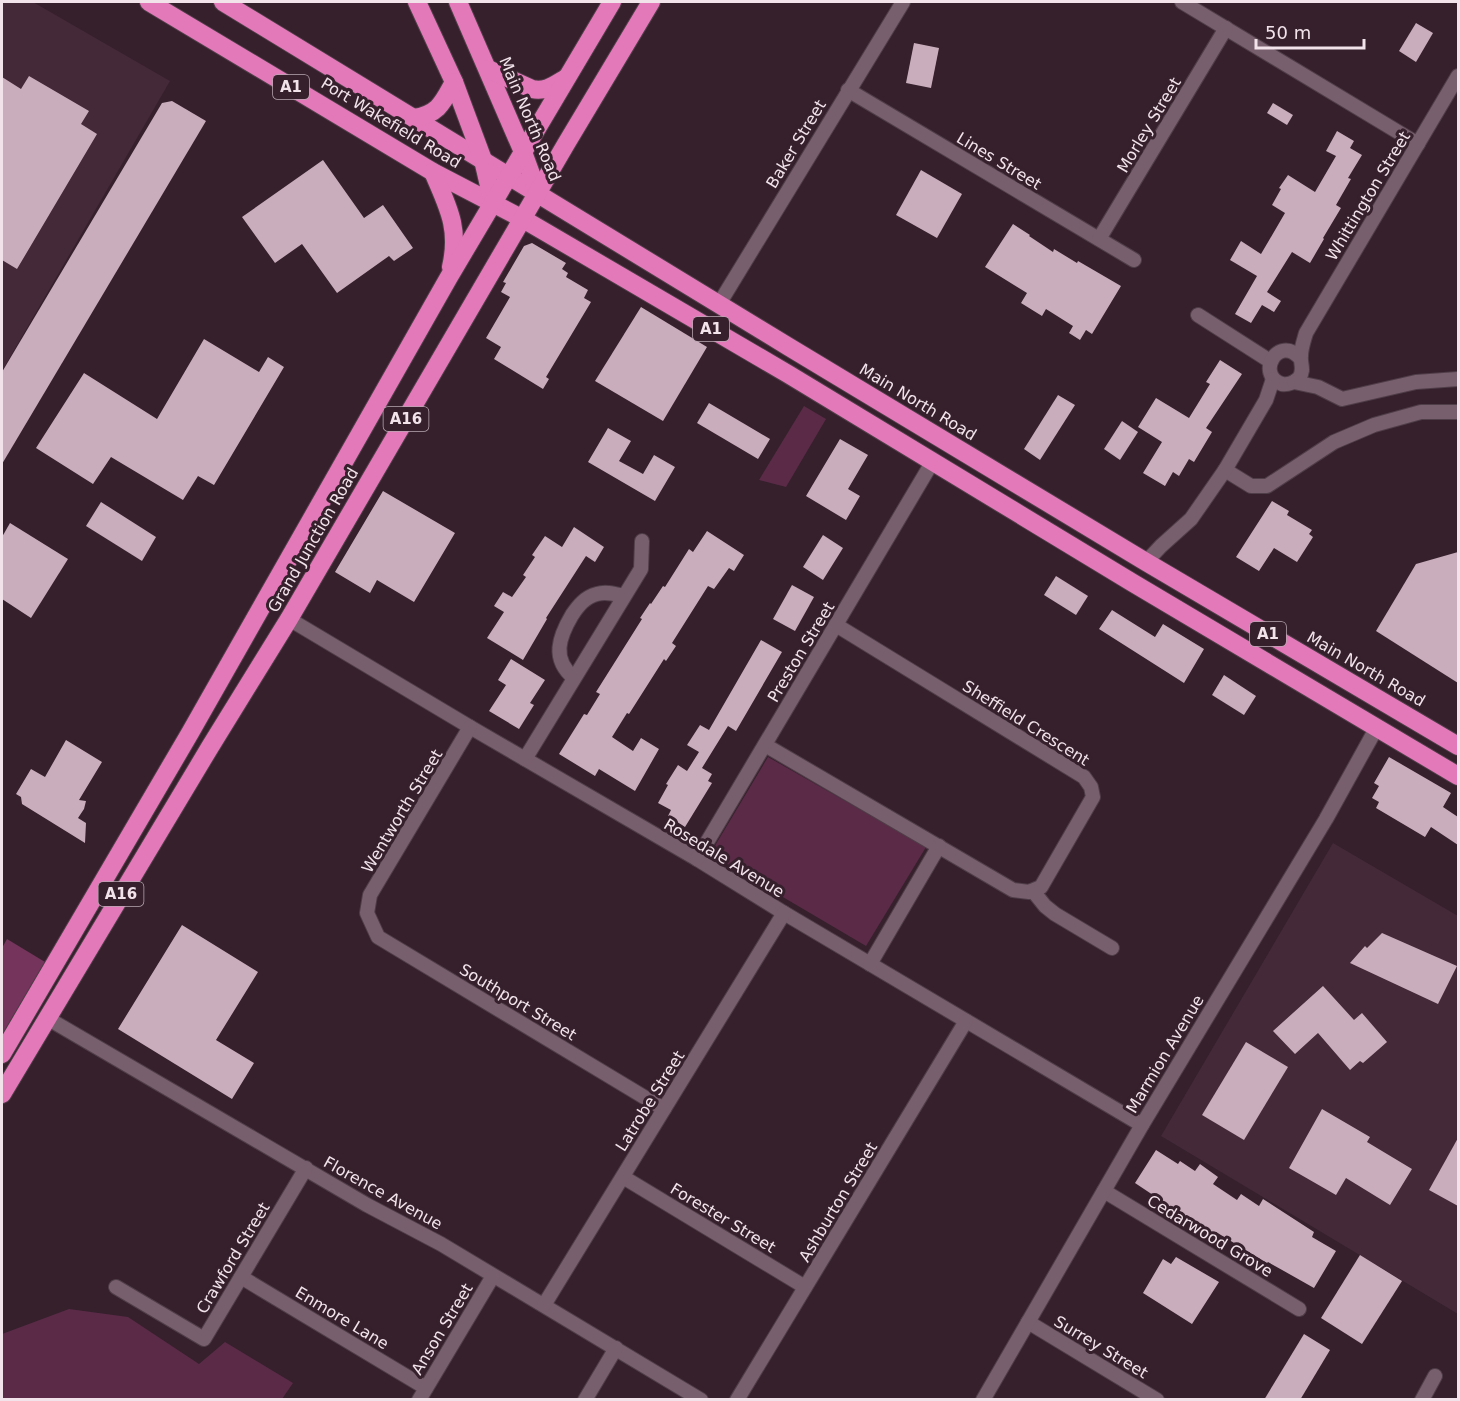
<svg xmlns="http://www.w3.org/2000/svg" width="1460" height="1401" font-family="'DejaVu Sans',sans-serif">
	<style>
		.built { fill: #442939 }
		.green { fill: #5a2a47 }
		.forest { fill: #74345b }
		.building { fill: #c9adbc }
		.lines { fill: none; stroke-linecap: round; stroke-linejoin: round }
		.street-casing { stroke: #4f3d48; stroke-width: 16 }
		.highway-casing { stroke: #4f3d48; stroke-width: 20 }
		.street { stroke: #785f6d; stroke-width: 14 }
		.highway { stroke: #e379b9; stroke-width: 18 }
		.labels { text-anchor: middle; dominant-baseline: central; stroke-width: 6; stroke-linejoin: round; paint-order: stroke }
		.shield { fill: #35202c; stroke: #b9a8b2; stroke-width: 1.5 }
		.shield-label { font-size: 15px; font-weight: bold; fill: #f2e3eb }
		.street-label { font-size: 16px; fill: #f2e3eb; stroke: #35202c }
	</style>
	<rect width="100%" height="100%" fill="#35202c"/>
	<g class="built">
		<path d="M2,2H33L170,81L2,371Z"/>
		<path d="M1333,843L1458,916V1314L1161,1136Z"/>
	</g>
	<g class="green">
		<path d="M804,406L826,419L786,487L759,480Z"/>
		<path d="M768,757L926,847L866,946L710,854Z"/>
		<path d="M69,1309L128,1317L199,1364L225,1342L293,1383L282,1399H2V1334Z"/>
	</g>
	<path class="forest" d="M7,939L45,962L2,1035V948Z"/>
	<g class="building">
		<path d="M1416,23L1433,33L1416,62L1399,51Z"/>
		<path d="M914,43L939,48L931,88L906,83Z"/>
		<path d="M29,76L89,111L81,124L97,134L17,269L2,260V77L21,89Z"/>
		<path d="M172,101L206,121L2,464V372L162,103Z"/>
		<path d="M1273,103L1293,115L1287,125L1267,113Z"/>
		<path d="M1337,131L1354,141L1350,148L1362,155L1348,178L1351,179L1336,205L1341,208L1323,238L1324,239L1310,263L1292,252L1267,292L1281,301L1274,312L1262,305L1251,323L1235,314L1257,276L1230,260L1241,241L1261,254L1285,213L1272,205L1281,189L1279,188L1288,175L1315,192L1336,156L1326,151Z"/>
		<path d="M323,160L364,218L383,205L413,248L394,261L389,256L337,293L302,244L275,263L242,217Z"/>
		<path d="M921,170L962,194L937,238L896,215Z"/>
		<path d="M1013,224L1030,235L1029,236L1053,252L1054,249L1077,263L1078,261L1121,286L1092,334L1086,330L1080,340L1069,333L1073,326L1046,309L1042,316L1021,303L1027,293L985,267Z"/>
		<path d="M532,243L566,263L562,269L568,273L566,277L588,290L584,298L591,302L546,377L549,379L543,389L494,359L501,347L486,338L510,297L501,292L506,283L503,282L524,246Z"/>
		<path d="M641,307L707,347L663,421L595,381Z"/>
		<path d="M204,339L259,372L268,357L284,367L214,485L198,476L183,500L111,457L93,484L36,448L84,373L157,419Z"/>
		<path d="M1220,360L1242,374L1206,428L1212,432L1194,462L1189,459L1179,476L1173,472L1165,486L1143,473L1162,442L1138,427L1156,398L1189,418L1210,384L1206,382Z"/>
		<path d="M1058,395L1075,405L1040,460L1024,449Z"/>
		<path d="M709,403L770,439L758,459L697,423Z"/>
		<path d="M1122,421L1138,432L1120,460L1104,449Z"/>
		<path d="M608,428L631,441L619,461L643,474L654,455L675,467L655,501L588,462Z"/>
		<path d="M840,439L868,455L848,489L860,496L846,520L806,496Z"/>
		<path d="M383,491L455,533L414,602L377,580L370,593L335,572Z"/>
		<path d="M1272,501L1289,511L1287,515L1312,530L1309,534L1313,537L1297,562L1274,548L1259,571L1236,557Z"/>
		<path d="M101,502L156,537L142,561L86,526Z"/>
		<path d="M10,523L68,559L31,618L2,599V537Z"/>
		<path d="M574,527L604,547L595,562L586,556L546,618L547,619L523,660L487,638L504,612L494,606L503,592L512,597L526,577L523,575L535,557L532,555L545,536L562,547Z"/>
		<path d="M707,531L744,555L734,571L729,568L714,589L708,586L672,643L676,646L666,661L664,659L629,714L627,713L612,737L633,751L641,738L659,749L635,791L599,769L595,776L559,754L584,714L587,715L600,694L596,692L642,619L640,618L650,603L651,604L663,586L665,587L689,549L693,552Z"/>
		<path d="M823,535L843,548L823,580L803,567Z"/>
		<path d="M1458,552V683L1376,631L1416,564Z"/>
		<path d="M1056,576L1088,596L1076,615L1044,595Z"/>
		<path d="M792,585L814,597L795,631L773,619Z"/>
		<path d="M1112,610L1155,637L1163,624L1204,649L1184,683L1099,629Z"/>
		<path d="M761,640L782,652L736,731L728,726L702,768L712,774L708,781L712,783L685,827L668,816L671,810L658,803L668,785L666,784L678,765L687,771L699,752L687,745L700,725L709,730Z"/>
		<path d="M511,659L545,680L530,703L534,705L519,729L489,711L506,685L498,680Z"/>
		<path d="M1224,675L1256,696L1244,715L1212,695Z"/>
		<path d="M66,740L102,762L79,800L86,801L84,809L78,818L86,823L85,843L22,804L21,797L16,794L31,769L45,777Z"/>
		<path d="M1389,757L1451,793L1443,807L1458,817V845L1431,827L1425,837L1376,808L1379,802L1372,798L1379,786L1374,783Z"/>
		<path d="M182,925L258,972L216,1040L254,1063L232,1099L118,1029Z"/>
		<path d="M1382,933L1457,966L1438,1004L1350,963L1365,946L1367,948Z"/>
		<path d="M1323,986L1354,1020L1362,1013L1387,1042L1363,1063L1360,1061L1350,1070L1318,1033L1295,1054L1273,1031Z"/>
		<path d="M1246,1042L1288,1067L1244,1140L1202,1115Z"/>
		<path d="M1322,1109L1370,1137L1367,1142L1412,1169L1390,1205L1346,1178L1336,1195L1289,1168Z"/>
		<path d="M1458,1138V1206L1429,1190Z"/>
		<path d="M1156,1150L1178,1164L1180,1161L1195,1171L1200,1164L1218,1177L1213,1184L1237,1200L1241,1194L1259,1206L1263,1199L1314,1232L1312,1237L1336,1251L1314,1288L1268,1262L1267,1263L1216,1232L1214,1234L1191,1219L1190,1220L1183,1216L1181,1218L1160,1204L1162,1201L1135,1183Z"/>
		<path d="M1360,1255L1402,1281L1362,1344L1321,1318Z"/>
		<path d="M1176,1257L1219,1282L1192,1324L1143,1293L1163,1259L1171,1264Z"/>
		<path d="M1304,1334L1330,1350L1300,1400H1264Z"/>
	</g>
	<g class="lines">
		<defs>
			<g id="street">
				<path d="M1182,2L1418,144"/>
				<path d="M848,90L1134,260"/>
				<path d="M1099,239L1226,28"/>
				<path d="M719,304L903,2"/>
				<path d="M1198,315L1270,361"/>
				<path d="M1300,358C1278,334 1255,375 1282,384C1288,385 1295,382 1299,378C1305,370 1300,364 1301,356C1301,348 1304,340 1306,333L1458,76"/>
				<path d="M1294,382L1318,387L1342,399L1416,382L1458,379"/>
				<path d="M1225,470L1251,486H1267L1334,442L1374,425L1421,412H1458"/>
				<path d="M1146,562L1161,546L1191,519L1225,470L1266,400L1273,379"/>
				<path d="M289,619L470,727L697,859L784,913L1142,1125"/>
				<path d="M574,678C551,659 559,637 572,615C578,606 585,597 597,594C606,591 615,594 624,596"/>
				<path d="M470,727L370,895L367,913L378,937L664,1109"/>
				<path d="M765,745L1013,890L1029,892L1041,887L1093,797L1091,787L1084,777L836,625"/>
				<path d="M525,759L641,569L642,541"/>
				<path d="M697,859L933,461"/>
				<path d="M1033,891L1045,906L1055,914L1112,948"/>
				<path d="M870,964L939,846"/>
				<path d="M47,1018L367,1205L441,1244L701,1400"/>
				<path d="M623,1177L805,1287"/>
				<path d="M1104,1191L1299,1309"/>
				<path d="M241,1277L426,1388"/>
				<path d="M116,1287L204,1339L306,1168"/>
				<path d="M544,1305L784,913"/>
				<path d="M1028,1322L1157,1400"/>
				<path d="M419,1400L493,1276"/>
				<path d="M585,1400L616,1348"/>
				<path d="M737,1400L966,1021"/>
				<path d="M983,1400L1142,1125L1326,819L1377,727"/>
				<path d="M1422,1400L1435,1376"/>
			</g>
			<g id="highway">
				<path d="M149,2L433,172L523,219L788,374L1133,583L1458,776"/>
				<path d="M223,2L789,347L1146,562L1458,746"/>
				<path d="M417,2L454,82L483,160L493,203"/>
				<path d="M458,2L523,152L538,193"/>
				<path d="M488,69L532,89C546,92 554,85 566,78"/>
				<path d="M414,118C439,114 443,102 454,82"/>
				<path d="M433,172C448,207 460,228 451,267"/>
				<path d="M2,1054L190,733L449,277L612,2"/>
				<path d="M2,1094L210,747L289,619L566,144L651,2"/>
			</g>
		</defs>
		<use href="#street" class="street-casing"/>
		<use href="#highway" class="highway-casing"/>
		<use href="#street" class="street"/>
		<use href="#highway" class="highway"/>
	</g>
	<g class="labels">
		<g class="shield">
			<rect x="273" y="75" width="36" height="24" rx="4.5"/>
			<rect x="693" y="317" width="36" height="24" rx="4.5"/>
			<rect x="383.5" y="407" width="45" height="24" rx="4.5"/>
			<rect x="1250" y="622" width="36" height="24" rx="4.5"/>
			<rect x="98.5" y="882" width="45" height="24" rx="4.5"/>
		</g>
		<g class="shield-label">
			<text x="291" y="87">A1</text>
			<text x="711" y="329">A1</text>
			<text x="406" y="419">A16</text>
			<text x="1268" y="634">A1</text>
			<text x="121" y="894">A16</text>
		</g>
		<g class="street-label">
			<text transform="translate(530 119) rotate(67)">Main North Road</text>
			<text transform="translate(391 123) rotate(31)">Port Wakefield Road</text>
			<text transform="translate(1149 125) rotate(-59)">Morley Street</text>
			<text transform="translate(796 144) rotate(-59)">Baker Street</text>
			<text transform="translate(999 161) rotate(31)">Lines Street</text>
			<text transform="translate(1368 196) rotate(-59)">Whittington Street</text>
			<text transform="translate(918 402) rotate(31)">Main North Road</text>
			<text transform="translate(313 540) rotate(-60)">Grand Junction Road</text>
			<text transform="translate(801 652) rotate(-59)">Preston Street</text>
			<text transform="translate(1366 669) rotate(30)">Main North Road</text>
			<text transform="translate(1026 723) rotate(32)">Sheffield Crescent</text>
			<text transform="translate(402 811) rotate(-59)">Wentworth Street</text>
			<text transform="translate(724 858) rotate(31)">Rosedale Avenue</text>
			<text transform="translate(518 1002) rotate(31)">Southport Street</text>
			<text transform="translate(1165 1054) rotate(-59)">Marmion Avenue</text>
			<text transform="translate(650 1101) rotate(-58)">Latrobe Street</text>
			<text transform="translate(383 1193) rotate(29)">Florence Avenue</text>
			<text transform="translate(838 1202) rotate(-59)">Ashburton Street</text>
			<text transform="translate(723 1218) rotate(31)">Forester Street</text>
			<text transform="translate(1210 1236) rotate(31)">Cedarwood Grove</text>
			<text transform="translate(233 1258) rotate(-59)">Crawford Street</text>
			<text transform="translate(342 1318) rotate(31)">Enmore Lane</text>
			<text transform="translate(442 1329) rotate(-59)">Anson Street</text>
			<text transform="translate(1101 1347) rotate(31)">Surrey Street</text>
		</g>
	</g>
	<rect width="1460" height="1401" fill="none" stroke="#f2e3eb" stroke-width="6"/>
	<path d="M1256 39v9h108v-9" fill="none" stroke="#f2e3eb" stroke-width="3"/>
	<text x="1265" y="39" font-size="18" fill="#f2e3eb" stroke="#35202c" stroke-width="4.5" paint-order="stroke">50 m</text>
</svg>
